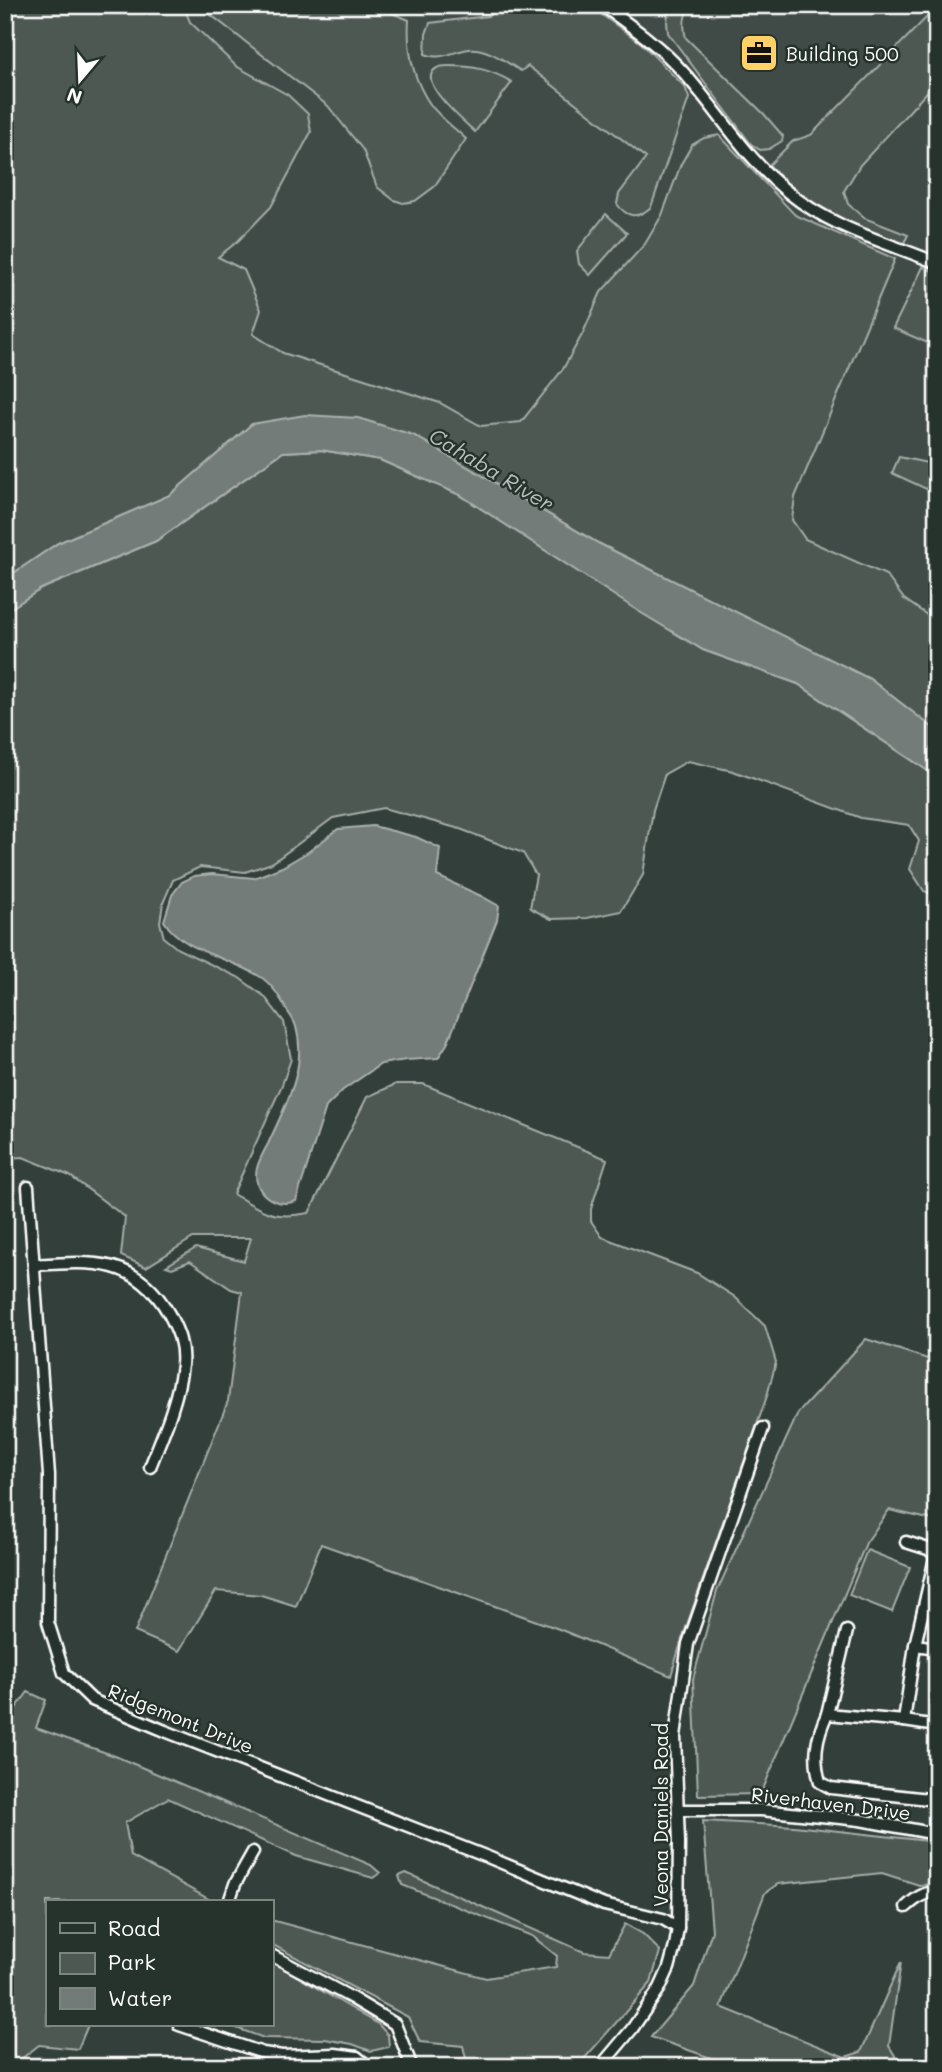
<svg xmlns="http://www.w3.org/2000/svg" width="942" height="2072" font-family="Mali,sans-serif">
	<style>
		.built { fill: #404c47 }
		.green { fill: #4d5853; stroke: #a6aca9; stroke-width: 2 }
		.water { fill: #737b78; stroke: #abb0ae; stroke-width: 2 }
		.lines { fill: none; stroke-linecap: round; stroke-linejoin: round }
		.minor-casing { stroke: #fff; stroke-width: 15 }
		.minor { stroke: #26332d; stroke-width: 10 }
		.labels { text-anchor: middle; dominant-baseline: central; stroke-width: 5; stroke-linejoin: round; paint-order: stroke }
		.poi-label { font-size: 19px; fill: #fff; stroke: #26332d; text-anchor: start }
		.street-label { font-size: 19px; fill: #fff; stroke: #26332d }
		.water-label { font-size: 21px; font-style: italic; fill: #b9bdbc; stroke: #26332d }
	</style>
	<rect width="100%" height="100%" fill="#333f3a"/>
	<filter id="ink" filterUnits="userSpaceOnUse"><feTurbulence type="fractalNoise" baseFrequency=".0143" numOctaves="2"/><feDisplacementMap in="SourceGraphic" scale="14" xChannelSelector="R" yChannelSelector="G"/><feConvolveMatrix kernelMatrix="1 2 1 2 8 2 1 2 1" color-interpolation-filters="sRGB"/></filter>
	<g filter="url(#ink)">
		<path class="built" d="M47,5H937V688L217,353Z"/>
		<g class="green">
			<path d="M5,5H183L190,22L236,66L288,95L308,114L311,132L271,207L238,241L218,257L244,270L261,310L253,334L283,353L440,403L481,426L521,422L563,369L583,333L601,292L645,244L662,215L681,164L692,145L704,138L719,135L795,215L895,259L795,497L792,520L805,539L886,575L904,599L937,622V731L870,679L598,543L413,435L252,424L170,495L58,543L5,579Z"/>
			<path d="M202,5H373L409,20C407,49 413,79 430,104C439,117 455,128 466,139L434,187L415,201L403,203L394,200L377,187L363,150L328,106L206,11Z"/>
			<path d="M505,5H588L641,43L685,87L689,98L651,207C638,219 627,218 617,204L619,194L646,158L528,66L521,71C506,62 487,47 469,49C454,51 440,61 425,54L426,34L430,23L488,16Z"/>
			<path d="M669,5H691C683,15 683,27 686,38L764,114L783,136L782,141L769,149L760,150L751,144L668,33L667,22Z"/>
			<path d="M935,5L937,81L860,165L844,191L848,204L864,218L908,235L903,245L837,218L804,200L769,165L793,141L811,135L930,14Z"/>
			<path d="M448,66C474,66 489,69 512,82L475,132C466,123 413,80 437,68C441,66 445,66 448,66Z"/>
			<path d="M606,214L627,233L590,275L579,264L577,251Z"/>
			<path d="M923,267L937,273V347L893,328Z"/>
			<path d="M321,450L380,460L460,495L703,650L798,684L937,777V896L924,891L910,869L919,841L909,825L861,818L733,771L688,761L665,774L653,810L643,875L621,911L587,918L551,919L530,908L536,875L523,853L460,829L384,808L333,818L272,863L245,872L200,867L173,880L163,903L160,922L164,938L178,949L238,977L264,996L284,1022L291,1059L282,1085L233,1194C264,1212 273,1220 309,1213L367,1097L396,1084H423L607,1159L591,1209V1221L602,1237L697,1273L735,1297L765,1326L776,1362L767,1396L682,1639L671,1676L559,1629L321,1544L296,1606L261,1595L216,1591L179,1651L135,1632L228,1401L242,1292L231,1289L190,1261L172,1268L166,1266L196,1248L244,1261L251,1238H193L146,1267L121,1256L125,1217L70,1176L23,1157L5,1158V612L41,589L156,541L283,452Z"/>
			<path d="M899,457L937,465V494L892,473Z"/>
			<path d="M866,1339L937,1362V1521L889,1510L866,1543L761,1794L698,1795L693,1679L717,1591L798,1413Z"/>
			<path d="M867,1550L910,1567L892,1612L849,1595Z"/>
			<path d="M28,1692L46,1700L36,1728L115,1756L371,1865L380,1873L373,1878L296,1856L168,1798L125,1823L131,1856L214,1902H47V2025H88L78,2049L39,2045L11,2067H5V1723Z"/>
			<path d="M703,1821L794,1826L937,1842V1884L919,1885L882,1873L778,1884L765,1893L721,2007L845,2057L861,2052L901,1962L889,2046L902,2067H737L651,2037L694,1986L712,1931Z"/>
			<path d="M406,1873L584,1952L609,1954L625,1924L643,1934L660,1951L651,1983L577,2067H468L463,2046L420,2042L408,2017L271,1944V1920L486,1978L556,1967L557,1956L532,1936L402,1885L399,1876Z"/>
			<path d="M271,1961L378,2024L388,2035L389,2047L371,2051L352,2044L325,2039L264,2038L228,2025H271Z"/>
		</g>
		<g class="water">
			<path d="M305,415L358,418L413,435L598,543L870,679L937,731V777L798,684L703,650L638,611L460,495L380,460L321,450L283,452L156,541L41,589L5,612V579L58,543L170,495L252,424Z"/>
			<path d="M373,826L416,837L440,848L437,876L481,896L499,906L497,920L447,1044L438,1058L406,1060L381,1064L343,1090L326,1107L296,1201C275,1209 251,1192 257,1168C259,1160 264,1151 268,1144C284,1108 308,1068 296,1027C295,1021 289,1014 286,1009C280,997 271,983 259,976C231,958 182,951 164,921L172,895L182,882L194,876L212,874L254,878L282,867L308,852L338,829Z"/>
		</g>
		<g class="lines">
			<defs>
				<g id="minor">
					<path d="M602,5C631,26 660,46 684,73C719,112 747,160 789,193C832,228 886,242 937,263"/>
					<path d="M28,1187L49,1475L48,1622L64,1673L92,1700L165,1731L490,1858L604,1905L663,1919L678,1928"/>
					<path d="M34,1265C92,1261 137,1257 169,1314C178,1331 184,1345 182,1365C178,1401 163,1434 150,1467"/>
					<path d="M847,1631L827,1714L904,1721L937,1726"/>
					<path d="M915,1645L937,1648"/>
					<path d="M827,1714C816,1738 813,1757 820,1782L831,1788L937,1800"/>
					<path d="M904,1721L915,1645L935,1558L934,1554L928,1549L906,1542"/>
					<path d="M679,1810H761L860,1820L937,1834"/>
					<path d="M229,1902L235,1884L253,1852"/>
					<path d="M906,1907C915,1899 924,1892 937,1891"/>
					<path d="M271,1955L350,1997L395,2024L412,2067"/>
					<path d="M179,2025L263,2053L282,2056L335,2054L357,2057L369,2067"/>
					<path d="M600,2067L632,2029L660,1988L669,1968L675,1946L678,1928L679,1842L675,1736L688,1644L763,1428"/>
				</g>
			</defs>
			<use href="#minor" class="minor-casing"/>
			<use href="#minor" class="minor"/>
		</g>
	</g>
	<defs>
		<symbol id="office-square" viewBox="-11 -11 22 22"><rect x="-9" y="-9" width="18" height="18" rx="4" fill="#ffd166" stroke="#26332d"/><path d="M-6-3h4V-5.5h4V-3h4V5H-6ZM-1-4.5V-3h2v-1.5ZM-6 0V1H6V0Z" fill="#111"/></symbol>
	</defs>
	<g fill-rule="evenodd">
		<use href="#office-square" x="737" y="31" width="44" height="44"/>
	</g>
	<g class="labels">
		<g class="poi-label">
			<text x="786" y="53">Building 500</text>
		</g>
		<g class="street-label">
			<text transform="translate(181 1718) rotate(22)">Ridgemont Drive</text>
			<text transform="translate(831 1803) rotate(7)">Riverhaven Drive</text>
			<text transform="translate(660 1815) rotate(-90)">Veona Daniels Road</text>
		</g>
		<g class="water-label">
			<text transform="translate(492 469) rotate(31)">Cahaba River</text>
		</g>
	</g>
	<rect width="942" height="2072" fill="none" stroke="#26332d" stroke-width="28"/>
	<rect x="14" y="14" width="914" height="2044" fill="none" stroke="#fff" stroke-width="2.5" filter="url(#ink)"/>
	<rect x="46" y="1900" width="228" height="126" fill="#26332d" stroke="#7d8581" stroke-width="2"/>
	<rect x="60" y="1923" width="35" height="10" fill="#26332d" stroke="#7d8581" stroke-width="2"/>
	<text x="108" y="1936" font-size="21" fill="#ffffff">Road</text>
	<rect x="60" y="1953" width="35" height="21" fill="#4d5853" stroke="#7d8581" stroke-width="2"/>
	<text x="108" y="1970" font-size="21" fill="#ffffff">Park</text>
	<rect x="60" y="1988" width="35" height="21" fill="#737b78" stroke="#7d8581" stroke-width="2"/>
	<text x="108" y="2006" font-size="21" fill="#ffffff">Water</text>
	<g transform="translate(80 80) rotate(199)" stroke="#26332d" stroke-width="5" paint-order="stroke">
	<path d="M0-5L12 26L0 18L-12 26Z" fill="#ffffff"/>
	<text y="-10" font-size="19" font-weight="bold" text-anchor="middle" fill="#ffffff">N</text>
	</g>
</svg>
